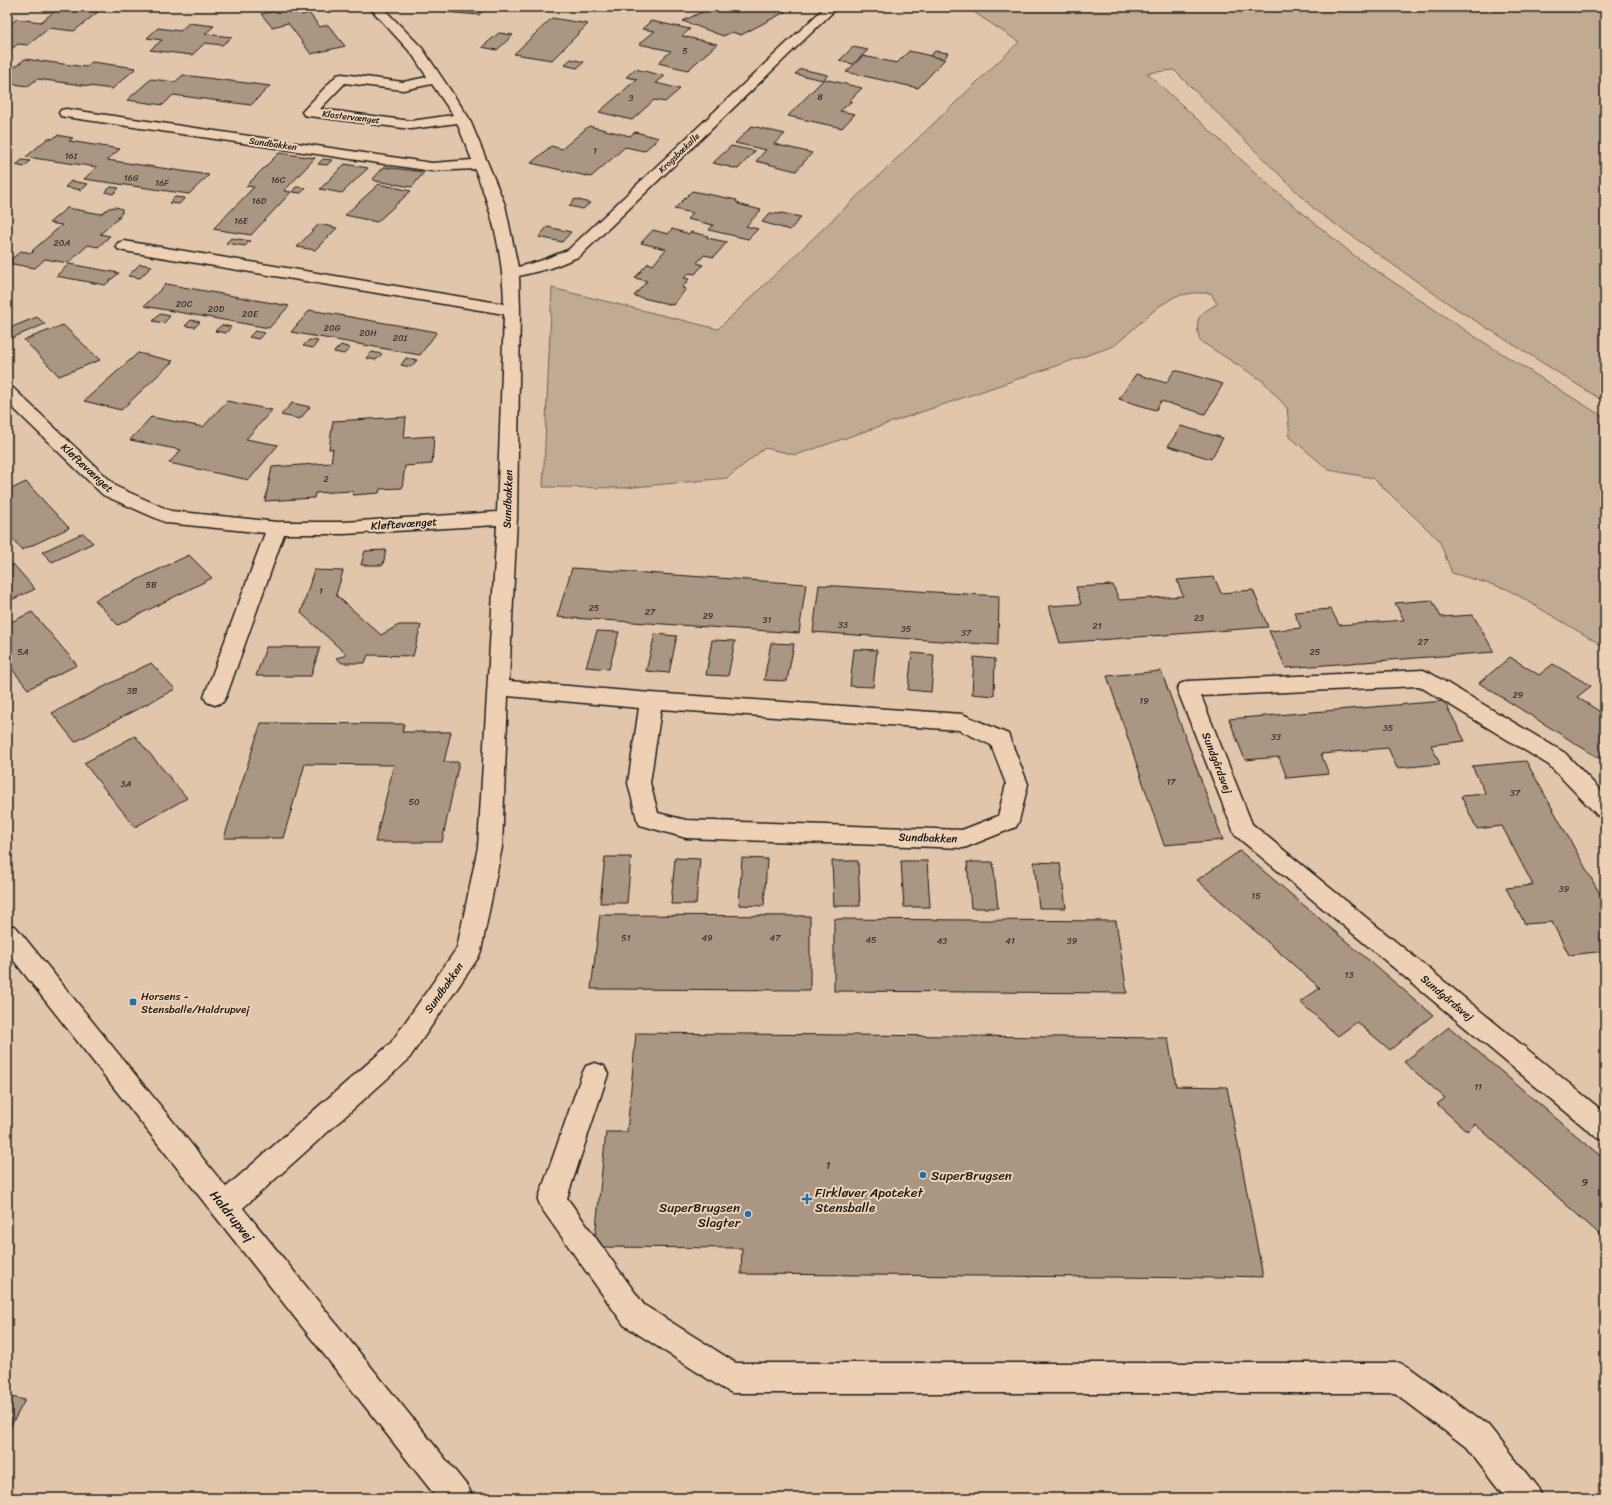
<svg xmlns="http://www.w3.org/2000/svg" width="1612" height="1505" font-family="Sriracha,sans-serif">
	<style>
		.green { fill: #c1aa93; stroke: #6e6358 }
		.building { fill: #ab9683; stroke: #1c1c1c }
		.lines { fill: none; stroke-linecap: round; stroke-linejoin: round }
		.minor-casing { stroke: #1c1c1c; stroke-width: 3 }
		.major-casing { stroke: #1c1c1c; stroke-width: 3 }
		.minor { fill: #eed1b4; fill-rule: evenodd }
		.major { fill: #eed1b4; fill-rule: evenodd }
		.poi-dot { fill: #1f6fb2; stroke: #eed1b4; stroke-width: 1.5 }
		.labels { text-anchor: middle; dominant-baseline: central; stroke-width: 4; stroke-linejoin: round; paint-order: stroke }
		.number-label { font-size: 9px; fill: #403a36 }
		.far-street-label { font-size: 9px; fill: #1c1c1c; stroke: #eed1b4 }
		.street-label { font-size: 11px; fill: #1c1c1c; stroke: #eed1b4 }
		.poi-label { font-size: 11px; fill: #1c1c1c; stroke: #eed1b4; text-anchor: start }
		.near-number-label { font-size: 11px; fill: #403a36 }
		.near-poi-label { font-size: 13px; fill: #1c1c1c; stroke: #eed1b4; text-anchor: start }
		.near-street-label { font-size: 13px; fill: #1c1c1c; stroke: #eed1b4 }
	</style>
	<rect width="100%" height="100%" fill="#e1c6ab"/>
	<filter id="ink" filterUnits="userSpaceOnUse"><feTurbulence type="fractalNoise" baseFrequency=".025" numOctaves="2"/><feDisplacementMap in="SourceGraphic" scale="8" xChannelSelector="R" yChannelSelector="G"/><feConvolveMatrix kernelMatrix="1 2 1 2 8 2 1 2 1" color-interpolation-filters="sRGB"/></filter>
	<g filter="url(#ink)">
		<path class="green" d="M966,7H1597L1605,10V402L1452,306L1315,210L1174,70L1147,73L1271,187L1356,257L1474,336L1605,418V647L1507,589L1452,573L1439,540L1373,478L1329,470L1290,437L1287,408L1263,381L1200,341C1194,318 1198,315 1217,304L1211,293H1193L1176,296L1158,307L1114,346L796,455L765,448L727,478L625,488L543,487L552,288L718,329L1019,42Z"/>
		<g class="building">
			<path d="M295,7L302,15L309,13L320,27L328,25L345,46L311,54L288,23L272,27L261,14Z"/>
			<path d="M447,7H485L479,15L444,12Z"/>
			<path d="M712,7H721L735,12L744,7H771L785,12L741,35L732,32L723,36L683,21Z"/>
			<path d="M59,8L98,12L74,31L49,28L28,45L18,44L7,52V27L17,19L41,22Z"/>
			<path d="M552,18L588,24L552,60L514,54Z"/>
			<path d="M651,21L690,29L682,36L717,44L688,70L658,63L671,51L639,44L655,31L642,29Z"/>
			<path d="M189,23L214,26L205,34L232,37L222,45L205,43L192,55L150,50L162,40L147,38L158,28L180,31Z"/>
			<path d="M499,33L513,35L497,50L482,47Z"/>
			<path d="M853,47L868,50L853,64L839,61Z"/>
			<path d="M909,51L945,59L918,88L846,72L863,56L897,63Z"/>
			<path d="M935,51L948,53L944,59L930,56Z"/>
			<path d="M25,59L86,67L92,62L136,68L112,89L37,79L28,86L7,83V73Z"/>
			<path d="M571,59L584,62L577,68L564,65Z"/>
			<path d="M635,69L665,76L656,83L680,89L665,102L654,100L632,120L599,112L637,79L626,77Z"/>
			<path d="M801,69L828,75L824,79L862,88L849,101H852L840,111L855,114L842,128L788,116L823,80L795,74Z"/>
			<path d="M183,75L270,86L251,105L173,95L163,105L127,100L151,79L175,82Z"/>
			<path d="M589,126L630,136L635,132L659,138L644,151L625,147L591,177L531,163L551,146L562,149Z"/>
			<path d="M752,126L785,134L774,144L812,153L796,171L756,161L766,150L735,143Z"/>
			<path d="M57,135L73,138L69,141L120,149L107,160L209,175L189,194L84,179L97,167L26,157L48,138L53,139Z"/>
			<path d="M731,146L755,151L738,169L713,163Z"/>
			<path d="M279,153L315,158L284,191L291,192L251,235L213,229L254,187L246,186Z"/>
			<path d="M323,159L332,160L327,165L318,164Z"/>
			<path d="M22,160L30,161L24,167L16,165Z"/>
			<path d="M345,164L368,168L342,193L320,189Z"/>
			<path d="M384,167L424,172L412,187L376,181L373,179Z"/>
			<path d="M71,181L88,184L82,190L65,187Z"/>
			<path d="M379,184L411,191L377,222L345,215Z"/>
			<path d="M111,187L119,188L113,194L105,192Z"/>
			<path d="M296,187L306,188L301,193L292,192Z"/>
			<path d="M692,191L737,200L736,202L740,203L738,204L761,210L746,226L758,229L748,239L709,230L713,225L687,219L693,213L674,209Z"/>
			<path d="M175,197L185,198L179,204L169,203Z"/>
			<path d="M575,199L590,203L583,209L569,206Z"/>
			<path d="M116,207L122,209V213L117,217H120L100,234L110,236L98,247L88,245L68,263L45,259L35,268L7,263L21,251L32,253L34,251H32L62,225L49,223L67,208L101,214L109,208Z"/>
			<path d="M770,213L779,214L781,213L801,217L790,230L762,222Z"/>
			<path d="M319,224L337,228L315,250L297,247Z"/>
			<path d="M547,227L571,232L562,242L539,237Z"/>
			<path d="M672,229L689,234L691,232L708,236L707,238L727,242L714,257L704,255L697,263L703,265L695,274L689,273L684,278L689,279L682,288L686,289L673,305L634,296L647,281L635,278L648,263L653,265L666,249L641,243L653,230L668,234Z"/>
			<path d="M231,238L250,241L245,246L226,243Z"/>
			<path d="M69,264L119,273L105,285L56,276Z"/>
			<path d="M140,264L152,266L140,278L128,276Z"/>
			<path d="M166,284L289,306L269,328L144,306Z"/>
			<path d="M310,310L437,332L420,355L291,332Z"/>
			<path d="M160,314L170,316L164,323L153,321Z"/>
			<path d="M37,317L45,324L9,339L7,337V329Z"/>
			<path d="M191,320L200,322L195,327L185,326Z"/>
			<path d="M63,325L100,360L59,376L24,340Z"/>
			<path d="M222,325L231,327L226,333L215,331Z"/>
			<path d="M255,331L265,333L258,339L249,337Z"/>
			<path d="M309,340L318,341L313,348L303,346Z"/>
			<path d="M341,345L350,348L344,354L334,352Z"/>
			<path d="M372,352L382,354L376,360L366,358Z"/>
			<path d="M138,353L173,361L121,410L84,401Z"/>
			<path d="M406,358L417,360L411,367L401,365Z"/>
			<path d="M1175,370L1223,384L1205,414L1161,401L1156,410L1119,399L1136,374L1166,383Z"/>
			<path d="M227,401L272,410L246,439L278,445L249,480L169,463L181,450L130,440L151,417L203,427Z"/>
			<path d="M292,403L310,407L300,419L281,415Z"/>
			<path d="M406,417L404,438L434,436L432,464L405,466L402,488L380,489L379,493L353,495V491L315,493L314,498L265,501L272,467L331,463L333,449H329L333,421Z"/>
			<path d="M1181,426L1223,438L1211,459L1168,446Z"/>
			<path d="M26,482L69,528L22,550L7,532V491Z"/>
			<path d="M83,533L93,543L52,562L42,552Z"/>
			<path d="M386,550L383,565H361L365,551Z"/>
			<path d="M189,555L212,578L118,625L95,600Z"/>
			<path d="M13,564L35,589L7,602V567Z"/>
			<path d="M572,568L806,584L799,633L557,617Z"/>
			<path d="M314,570L343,571L336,595L381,635L399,625H421L413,656L368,655L365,663H342L336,658L347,655L301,613Z"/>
			<path d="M1214,577L1221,593L1253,590L1268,627L1060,643L1049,606L1081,604L1076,587L1113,585L1119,600L1183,596L1177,580Z"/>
			<path d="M819,585L999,596L998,645L813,632Z"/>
			<path d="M1432,600L1441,617L1473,615L1494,652L1286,668L1269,631L1301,628L1294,612L1331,609L1339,625L1404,620L1395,603Z"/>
			<path d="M32,612L77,665L28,689L7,663V624Z"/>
			<path d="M597,631L619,632L609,669L586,667Z"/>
			<path d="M655,634L677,636L669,673L646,671Z"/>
			<path d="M712,640L735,641L728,676L706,675Z"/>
			<path d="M771,643L794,644L787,681L764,680Z"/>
			<path d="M266,647H320L311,676H256Z"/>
			<path d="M854,649L877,650L873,687L850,686Z"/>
			<path d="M912,653L934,655L931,692L908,690Z"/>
			<path d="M974,657L995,659L994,696L972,694Z"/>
			<path d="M1510,657L1539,675L1553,664L1591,686L1577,697L1605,715V762L1479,683Z"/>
			<path d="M151,663L175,689L75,742L52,713Z"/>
			<path d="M1161,671L1223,840L1164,845L1107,676Z"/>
			<path d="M1444,701L1465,741L1431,745L1440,764L1397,768L1388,748L1321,754L1329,774L1287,778L1279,757L1245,760L1229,719Z"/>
			<path d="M261,723L404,724L402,732H451L444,762H459L442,842H375L394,765L305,764L283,838H224Z"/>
			<path d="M135,736L187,798L135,827L84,763Z"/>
			<path d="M1526,761L1605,903V951L1569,955L1552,922L1525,924L1506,888L1533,885L1502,826L1477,829L1461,796L1486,794L1472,766Z"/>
			<path d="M1240,851L1433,1015L1390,1050L1357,1022L1338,1036L1300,1002L1320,988L1197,880Z"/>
			<path d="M605,857H631L627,903H600Z"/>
			<path d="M675,858L700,859L696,904H671Z"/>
			<path d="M742,858L767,859L764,906L739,905Z"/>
			<path d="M832,861H858L860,906H834Z"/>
			<path d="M901,861H927L930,907H904Z"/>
			<path d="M967,862H993L998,908H971Z"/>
			<path d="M1034,862L1060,863L1066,908H1039Z"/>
			<path d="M600,915L810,916V990L591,989Z"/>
			<path d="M834,919L1116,921L1127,993L834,991Z"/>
			<path d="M1449,1027L1605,1160V1239L1475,1124L1467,1131L1437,1104L1445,1098L1404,1062Z"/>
			<path d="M636,1033L1168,1038L1176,1086L1227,1087L1263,1277L1224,1276V1278L741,1274L742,1248L594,1247L606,1132H627Z"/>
			<path d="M7,1396L25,1400L7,1433Z"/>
		</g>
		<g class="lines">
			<defs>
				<g id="minor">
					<path d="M369,7H382L422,48L469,118L505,205L518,267L540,261L568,250L825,7H838L580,256L551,268L519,276L520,310L517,518L509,681L651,693L962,714L1008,734L1028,784L1019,821L1016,827L964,848L686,838L640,825L637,819L628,783L639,708L508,696L502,847L481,951L478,958L408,1060L235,1215L225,1219L215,1215L211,1206L215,1197L390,1044L457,948L478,847L497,525L344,534H284L226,697L223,702L215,705L207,702L204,697L265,533L167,523L103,495L7,402V387L13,388L117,487L171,511L277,522H344L497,512L504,314L124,251L118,249L116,246L118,243L124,241L504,304C503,255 493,214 475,169L432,171L66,117L61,116L59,113L61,110L66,109L432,163L472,160L457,123L411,129L309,116L304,115L302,112L337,75L342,74L403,82L427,77L412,54ZM345,83L403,90L432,84L453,115L411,121L320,109ZM661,709L959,730L991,745L1006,784L998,816L962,830L686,820L658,813L650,783Z"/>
					<path d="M1423,670L1430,673L1565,753L1605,795V818L1597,815L1549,765L1419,686L1201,696L1252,824L1605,1113V1141L1596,1137L1235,835L1177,689L1180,684L1188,681Z"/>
					<path d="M595,1063L604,1066L608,1074L567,1198L644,1305L736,1363H1400L1410,1368L1488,1425L1537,1487L1542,1498H1506L1466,1447L1395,1393H732L722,1388L624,1325L542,1209L538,1200L582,1074L586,1066Z"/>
				</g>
				<path id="major" d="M7,924L16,927L468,1487L473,1498H437L7,952Z"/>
			</defs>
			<use href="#minor" class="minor-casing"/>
			<use href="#major" class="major-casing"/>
			<use href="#minor" class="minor"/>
			<use href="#major" class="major"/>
		</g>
	</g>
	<g class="poi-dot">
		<rect x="129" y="998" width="8" height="8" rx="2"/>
		<circle cx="923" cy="1175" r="4"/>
		<path d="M805 1193h4v4h4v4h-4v4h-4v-4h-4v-4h4z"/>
		<circle cx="748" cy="1214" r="4"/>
	</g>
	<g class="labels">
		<g class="number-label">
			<text x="685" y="51">5</text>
			<text x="820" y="97">8</text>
			<text x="631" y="98">3</text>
			<text x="595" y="151">1</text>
			<text x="71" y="156">16I</text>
			<text x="131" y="178">16G</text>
			<text x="278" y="180">16C</text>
			<text x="162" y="183">16F</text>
			<text x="259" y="201">16D</text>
			<text x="241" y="221">16E</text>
			<text x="62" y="243">20A</text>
			<text x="184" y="304">20C</text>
			<text x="216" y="309">20D</text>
			<text x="250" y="314">20E</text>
			<text x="332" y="328">20G</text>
			<text x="368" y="333">20H</text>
			<text x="400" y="338">20I</text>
			<text x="326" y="479">2</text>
			<text x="151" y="585">5B</text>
			<text x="321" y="591">1</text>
			<text x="594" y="608">25</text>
			<text x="650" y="612">27</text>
			<text x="708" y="616">29</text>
			<text x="1199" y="618">23</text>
			<text x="767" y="620">31</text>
			<text x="843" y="625">33</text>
			<text x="1097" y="626">21</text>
			<text x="906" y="629">35</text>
			<text x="966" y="633">37</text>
			<text x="1423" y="642">27</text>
			<text x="23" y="652">5A</text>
			<text x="1315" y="652">25</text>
			<text x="132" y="691">3B</text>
			<text x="1518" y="695">29</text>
			<text x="1144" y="701">19</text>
			<text x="1388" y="728">35</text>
			<text x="1276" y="737">33</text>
			<text x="1171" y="782">17</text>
			<text x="126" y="784">3A</text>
			<text x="1515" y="793">37</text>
			<text x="414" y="802">50</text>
			<text x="1564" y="889">39</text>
			<text x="1256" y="896">15</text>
			<text x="626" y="938">51</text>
			<text x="707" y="938">49</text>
			<text x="775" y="938">47</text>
			<text x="871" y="940">45</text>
			<text x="942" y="941">43</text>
			<text x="1010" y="941">41</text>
			<text x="1072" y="941">39</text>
			<text x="1349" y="975">13</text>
			<text x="1478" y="1087">11</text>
		</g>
		<g class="far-street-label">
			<text transform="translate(351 117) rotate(7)">Klostervænget</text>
			<text transform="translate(273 144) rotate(8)">Sundbakken</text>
			<text transform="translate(679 153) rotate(-44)">Krogsbækalle</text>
		</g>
		<g class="street-label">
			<text transform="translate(87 468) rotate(43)">Kløftevænget</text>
			<text transform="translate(508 499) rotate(-88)">Sundbakken</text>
			<text transform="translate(404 524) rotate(-4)">Kløftevænget</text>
			<text transform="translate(1217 763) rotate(69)">Sundgårdsvej</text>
			<text transform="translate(928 838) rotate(2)">Sundbakken</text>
			<text transform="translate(444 988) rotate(-55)">Sundbakken</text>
			<text transform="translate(1447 998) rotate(40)">Sundgårdsvej</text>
		</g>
		<g class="poi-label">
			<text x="141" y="996">Horsens -<tspan x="141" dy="13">Stensballe/Haldrupvej</tspan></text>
		</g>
		<g class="near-number-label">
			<text x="828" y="1165">1</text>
			<text x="1585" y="1182">9</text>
		</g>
		<g class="near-poi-label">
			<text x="931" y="1175">SuperBrugsen</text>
			<text x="815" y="1192">Firkløver Apoteket<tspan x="815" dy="15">Stensballe</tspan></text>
			<text x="740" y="1207" text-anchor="end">SuperBrugsen<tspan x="740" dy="15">Slagter</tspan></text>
		</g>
		<g class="near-street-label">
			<text transform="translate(232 1216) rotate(51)">Haldrupvej</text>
		</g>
	</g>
	<rect width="1612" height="1505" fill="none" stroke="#eed1b4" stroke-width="24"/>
	<rect x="12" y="12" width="1588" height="1481" fill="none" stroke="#1c1c1c" stroke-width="1.5" filter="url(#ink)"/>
</svg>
